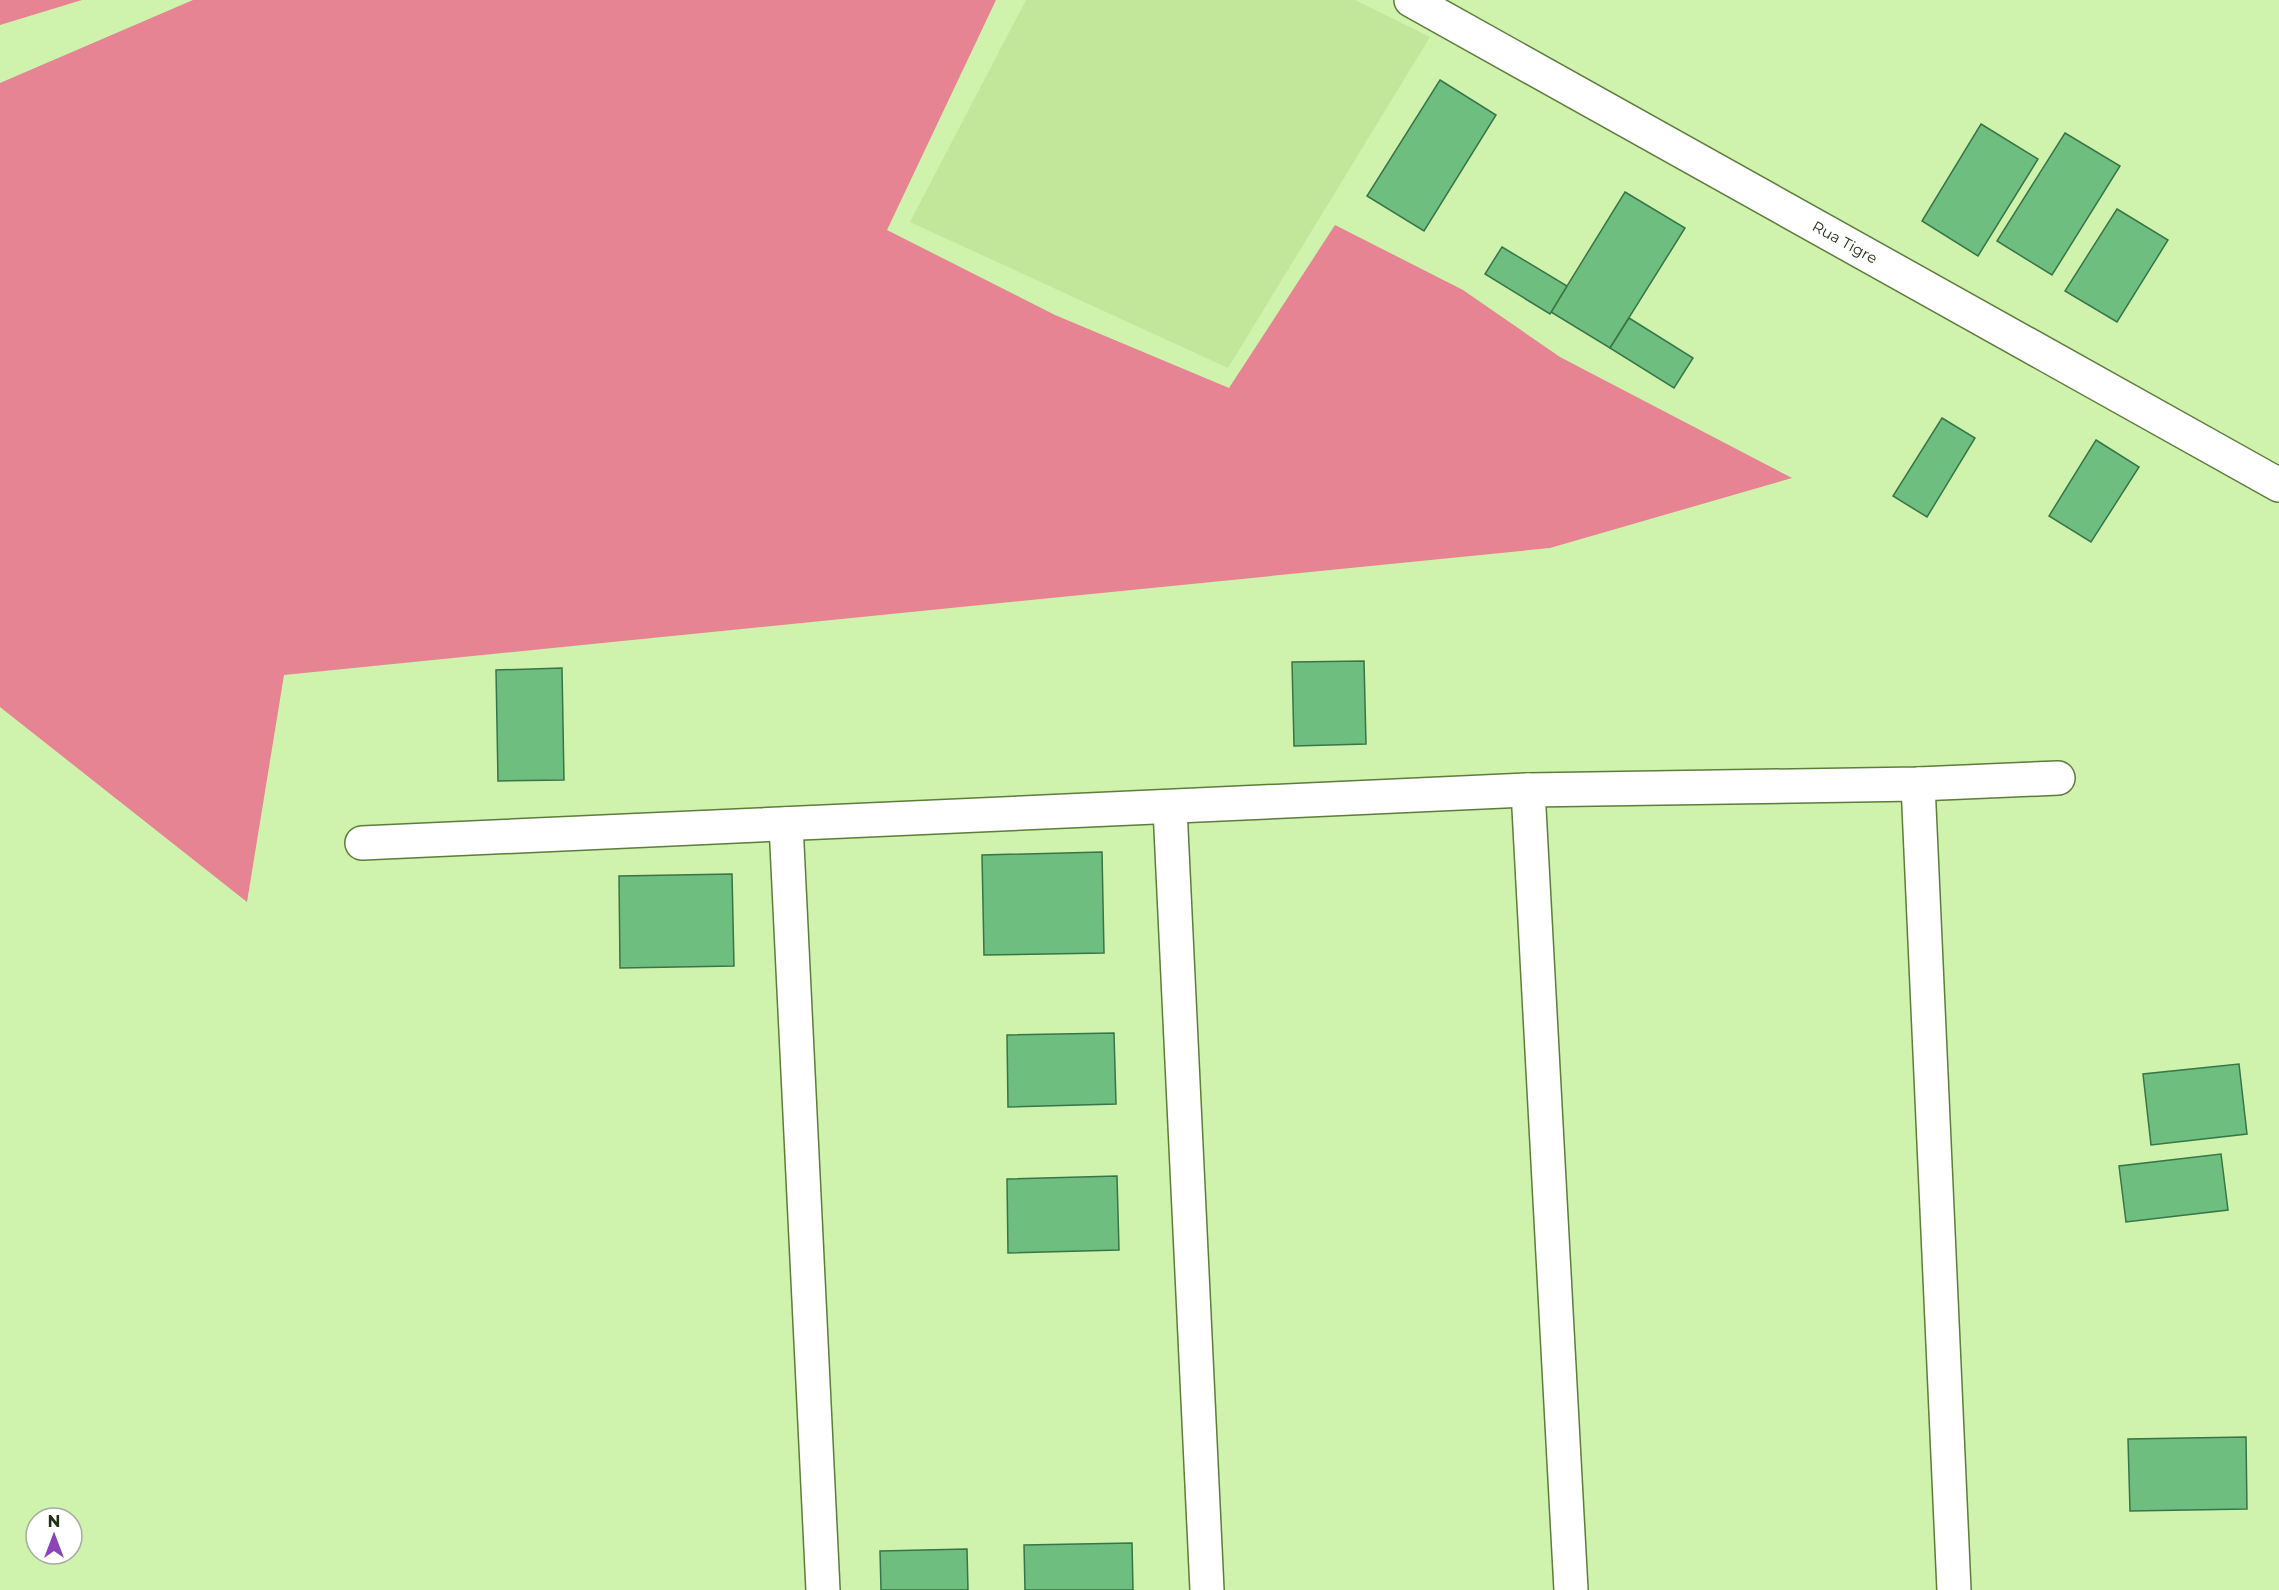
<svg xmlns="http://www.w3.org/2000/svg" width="2279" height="1590" font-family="Montserrat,sans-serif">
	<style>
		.built { fill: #c2e79b }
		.forest { fill: #e68494 }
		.building { fill: #6dbe7f; stroke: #387547; stroke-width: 1.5 }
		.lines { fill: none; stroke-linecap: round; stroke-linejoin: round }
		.street-casing { stroke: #5e7c3c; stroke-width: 36 }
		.street { stroke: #fff; stroke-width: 33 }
		.labels { text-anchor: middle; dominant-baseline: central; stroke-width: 5; stroke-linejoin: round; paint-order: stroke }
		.street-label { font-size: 15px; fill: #233015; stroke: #fff }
	</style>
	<rect width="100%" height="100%" fill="#cff2ad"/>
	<path class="built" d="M1026,0H1355L1430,37L1228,368L910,222Z"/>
	<g class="forest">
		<path d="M0,0H82L0,25Z"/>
		<path d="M193,0H996L887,230L1055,315L1229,388L1335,225L1463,290L1560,357L1792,478L1550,548L284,675L247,902L0,707V83Z"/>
	</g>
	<g class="building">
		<path d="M1440,80L1496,115L1424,231L1367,196Z"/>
		<path d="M1981,124L2038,159L1978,256L1922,221Z"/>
		<path d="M2065,133L2120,166L2052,275L1997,241Z"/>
		<path d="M1625,192L1685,228L1610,348L1551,312Z"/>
		<path d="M2117,209L2168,240L2117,322L2065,291Z"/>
		<path d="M1502,247L1567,286L1550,314L1485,274Z"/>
		<path d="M1629,318L1693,358L1674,388L1610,348Z"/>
		<path d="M1942,418L1975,438L1927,517L1893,496Z"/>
		<path d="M2096,440L2139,467L2091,542L2049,516Z"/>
		<path d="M1364,661L1366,744L1294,746L1292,662Z"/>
		<path d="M562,668L564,780L498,781L496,670Z"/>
		<path d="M1102,852L1104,953L984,955L982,855Z"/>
		<path d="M732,874L734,966L620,968L619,876Z"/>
		<path d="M1114,1033L1116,1104L1008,1107L1007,1035Z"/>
		<path d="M2239,1064L2247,1134L2151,1145L2143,1074Z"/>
		<path d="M2221,1154L2228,1210L2126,1222L2119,1166Z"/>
		<path d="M1117,1176L1119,1250L1008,1253L1007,1179Z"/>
		<path d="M2246,1437L2247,1509L2130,1511L2128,1439Z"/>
		<path d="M1132,1543L1133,1590H1025L1024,1545Z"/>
		<path d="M967,1549L968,1590H881L880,1551Z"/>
	</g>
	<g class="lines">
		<defs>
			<g id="street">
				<path d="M1411,0L2279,485"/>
				<path d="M1918,784L1954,1590"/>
				<path d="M1528,790L1571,1590"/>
				<path d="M1170,808L1207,1590"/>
				<path d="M786,824L823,1590"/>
				<path d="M362,843L1528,790L1918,784L2058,778"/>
			</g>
		</defs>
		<use href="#street" class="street-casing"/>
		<use href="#street" class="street"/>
	</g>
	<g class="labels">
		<g class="street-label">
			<text transform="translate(1845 242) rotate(29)">Rua Tigre</text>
		</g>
	</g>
	<g transform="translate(54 1536)"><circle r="28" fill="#ffffff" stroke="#a7aca1" stroke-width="1.5"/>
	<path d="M0-4.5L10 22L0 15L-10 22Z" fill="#8b45b8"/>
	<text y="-9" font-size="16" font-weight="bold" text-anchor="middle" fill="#233015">N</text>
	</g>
</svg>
